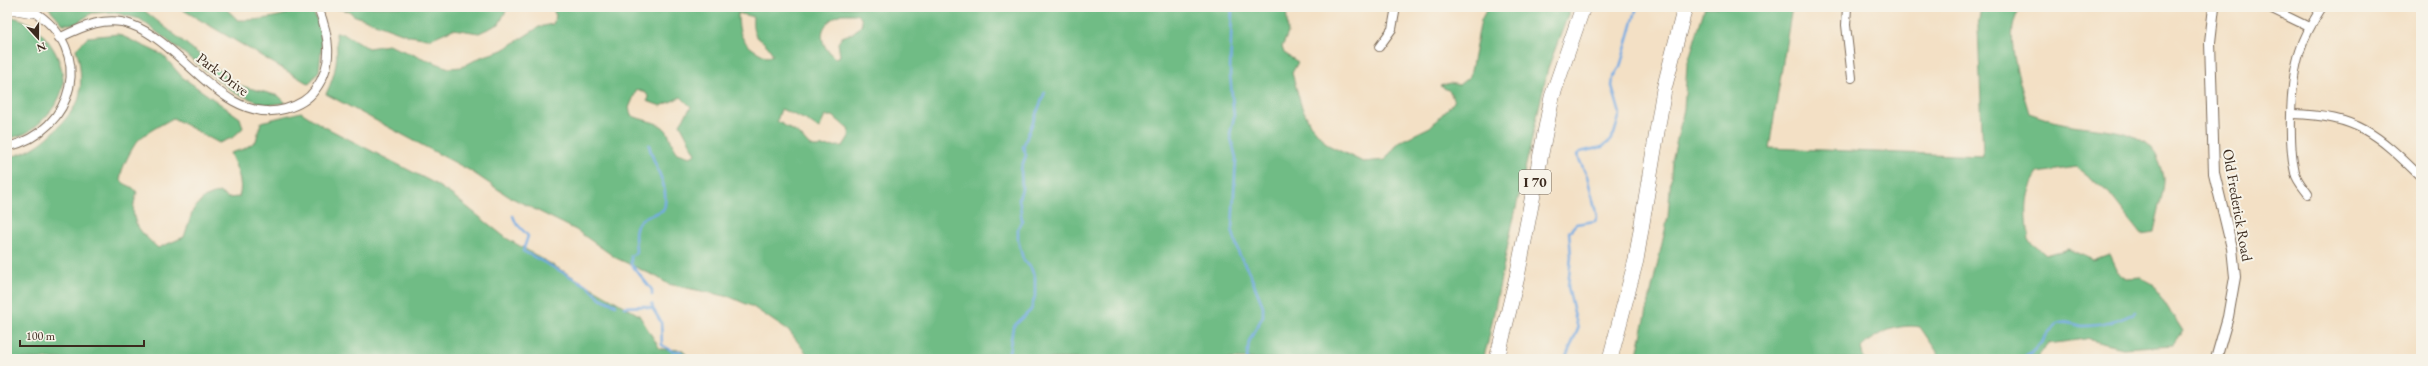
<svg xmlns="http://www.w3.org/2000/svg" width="2428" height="366" font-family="'EB Garamond',serif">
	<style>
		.forest { fill: #6fbc85; stroke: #557352; fill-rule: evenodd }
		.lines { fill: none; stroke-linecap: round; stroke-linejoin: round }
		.stream { stroke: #74abe3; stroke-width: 2.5 }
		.minor-casing { stroke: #7b6a58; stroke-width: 10 }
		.tertiary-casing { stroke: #7b6a58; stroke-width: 12 }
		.primary-casing { stroke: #7b6a58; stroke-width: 14 }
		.motorway-casing { stroke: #7b6a58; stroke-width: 16 }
		.minor { stroke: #fff; stroke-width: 8 }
		.tertiary { stroke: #fff; stroke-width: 10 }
		.primary { stroke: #fff; stroke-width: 13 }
		.motorway { stroke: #fff; stroke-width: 15 }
		.labels { text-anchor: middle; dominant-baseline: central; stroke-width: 4; stroke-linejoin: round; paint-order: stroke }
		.shield { fill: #f7f3e8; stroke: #73665b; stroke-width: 1 }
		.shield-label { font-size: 14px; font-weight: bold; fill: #3b2a1e }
		.street-label { font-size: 15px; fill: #3b2a1e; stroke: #f7f3e8 }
	</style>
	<rect width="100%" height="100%" fill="#f7f3e8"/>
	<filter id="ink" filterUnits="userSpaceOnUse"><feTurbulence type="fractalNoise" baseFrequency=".025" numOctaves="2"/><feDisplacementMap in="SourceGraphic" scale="8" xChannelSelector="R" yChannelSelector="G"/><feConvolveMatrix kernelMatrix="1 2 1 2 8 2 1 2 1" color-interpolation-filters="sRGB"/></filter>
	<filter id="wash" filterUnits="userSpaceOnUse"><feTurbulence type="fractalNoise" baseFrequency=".012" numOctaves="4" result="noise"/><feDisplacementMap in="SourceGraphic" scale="16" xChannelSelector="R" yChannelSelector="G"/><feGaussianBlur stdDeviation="0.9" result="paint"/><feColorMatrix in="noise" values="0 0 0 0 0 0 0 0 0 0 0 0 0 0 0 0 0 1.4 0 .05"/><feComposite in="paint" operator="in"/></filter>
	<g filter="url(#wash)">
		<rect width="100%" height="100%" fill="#f3e0c5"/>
		<g class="forest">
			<path d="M48,7L141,8L238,85L279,96L286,103L266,105L235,93L140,19L112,12L92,13L75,24H63Z"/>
			<path d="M178,7H224L238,20C262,21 283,16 305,8L313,12L318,23L322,43L319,71L309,84Z"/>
			<path d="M329,7H508L499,24L479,33L453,29L430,39L410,36L353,15L349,11Z"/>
			<path d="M552,7H1286L1288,33L1282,47L1284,53L1298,62L1292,73L1301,105L1310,124L1328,145L1363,162L1385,160L1399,142L1430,127L1454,102L1450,91L1440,86L1450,83L1459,85L1470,76L1481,20L1488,7H1571L1548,68L1509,239L1488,342L1483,359H811L790,332L753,307L730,297L668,284L657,277L616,258L576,230L508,196L469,170L326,94C337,71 338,58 336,33H343L368,48L388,45L449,68L462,67L481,57L503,50L539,27L553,24L556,16ZM738,13L753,17C751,44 763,34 773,55L767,57C745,46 738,39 738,13ZM841,14H856L861,18L862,24L853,33L842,37L838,43L840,56L835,58C817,43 817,24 841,14ZM637,89L646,93L649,98L647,101L661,106L681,97L691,107L680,124L696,154L690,157L678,153C672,146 671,138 666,130C659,121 641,121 631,115L629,108ZM781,109L806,120L819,129L825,116H833L848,129L850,135L843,146L814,147L808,144L799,134L777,121Z"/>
			<path d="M1705,7H1792L1769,148L1983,156L1978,26L1981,7H2023C1999,27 2022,88 2029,113C2041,117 2054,122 2067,124C2107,132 2155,124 2164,178C2165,188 2156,220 2154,232L2141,234L2109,193L2076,167L2038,173C2022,196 2027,215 2029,241L2046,255L2068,249L2093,260L2109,254L2117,271L2127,279L2141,278L2153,285L2183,331L2173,345L2123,348L2085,339L2048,344L2036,359H1942L1920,327C1899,323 1875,333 1861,348L1864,359H1636L1668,217L1672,161L1684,109L1687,65Z"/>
			<path d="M7,17C37,16 65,56 63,84C62,102 42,123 28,132C22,136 14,137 7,139Z"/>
			<path d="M118,34L163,55L182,77L240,118L243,128L232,138L219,143L173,118C163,124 142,134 136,143C132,148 118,174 121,180C124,186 134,185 137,193C127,220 139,231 158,248L184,237L193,210L204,198L219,192L228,198L239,197C244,182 236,167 230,153L244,149L256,141L261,122L301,112L323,126L432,182L452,195L506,238L639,315L660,349L683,350L689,359H7V157C34,154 56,132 71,112C73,108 78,103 79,98C82,83 81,64 76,49L88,37Z"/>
		</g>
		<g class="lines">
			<g class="stream">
				<path d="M1232,7L1230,74L1234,117L1230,134L1236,158L1232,229L1239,254L1249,272L1263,306V316L1249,341L1247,359"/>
				<path d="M649,145C654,168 670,185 664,209C658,214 650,214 644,218C631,225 636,241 636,253L631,256V264L652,290V295"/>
				<path d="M513,216L516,223L528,236L523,251L588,286L600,298L616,305"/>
				<path d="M652,304L653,309L661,322L662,345L674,352L680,351L687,359"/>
				<path d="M624,307L644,306L653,309"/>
				<path d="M2025,356C2044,347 2044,332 2058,324C2066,320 2074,325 2082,326C2100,326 2120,321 2136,312"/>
				<path d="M1008,359L1013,327L1031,310L1035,296V278L1031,268L1023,259L1018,240V228L1022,220L1019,198L1022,189L1021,169L1026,155L1023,147L1045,92"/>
				<path d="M1565,359L1578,329L1568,287L1571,256L1569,232L1576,224L1595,221L1597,217L1587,176L1577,155L1580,152L1602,147L1609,142L1614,134L1620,114L1612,86L1613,78L1620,67L1637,7"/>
			</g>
		</g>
	</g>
	<g filter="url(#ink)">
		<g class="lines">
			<defs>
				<g id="minor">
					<path d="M1847,7L1846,25L1852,78"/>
					<path d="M2268,7L2309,27"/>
					<path d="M59,38C82,27 106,15 132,25C183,43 224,126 285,109C296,106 308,100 315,90C335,63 329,36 318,7"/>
					<path d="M1379,47L1392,29L1396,7"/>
					<path d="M2292,114C2358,116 2376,133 2421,177"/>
					<path d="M7,147C75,131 96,50 33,11"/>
					<path d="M2308,194C2303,187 2297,181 2295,173C2288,141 2290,81 2300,51C2305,35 2313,21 2322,7"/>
				</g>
				<path id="tertiary" d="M2214,7L2210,42L2214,173L2232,248L2235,277L2228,317L2216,359"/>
				<path id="primary" d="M11,7L33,11"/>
				<g id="motorway">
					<path d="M1497,359L1517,277L1552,97L1583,7"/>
					<path d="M1610,359L1636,260L1664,89L1685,7"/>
				</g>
			</defs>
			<use href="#minor" class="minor-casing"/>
			<use href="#tertiary" class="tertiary-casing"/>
			<use href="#primary" class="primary-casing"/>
			<use href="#motorway" class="motorway-casing"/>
			<use href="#minor" class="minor"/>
			<use href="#tertiary" class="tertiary"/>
			<use href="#primary" class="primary"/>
			<use href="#motorway" class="motorway"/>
		</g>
	</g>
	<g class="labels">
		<rect class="shield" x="1519" y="170" width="32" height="24" rx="3"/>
		<g class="shield-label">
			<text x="1535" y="182">I 70</text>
		</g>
		<g class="street-label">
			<text transform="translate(223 74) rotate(37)">Park Drive</text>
			<text transform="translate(2238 205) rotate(80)">Old Frederick Road</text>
		</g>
	</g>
	<rect width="2428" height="366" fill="none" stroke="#f7f3e8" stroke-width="24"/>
	<g transform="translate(38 38) rotate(159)" stroke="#f7f3e8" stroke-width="3" paint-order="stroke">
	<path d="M0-3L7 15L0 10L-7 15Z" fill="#3b2a1e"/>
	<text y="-6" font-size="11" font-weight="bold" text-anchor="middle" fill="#3b2a1e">N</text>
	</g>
	<path d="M20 340v6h124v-6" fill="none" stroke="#3b2a1e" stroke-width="2"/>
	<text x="26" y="340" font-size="12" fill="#3b2a1e" stroke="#f7f3e8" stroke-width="3" paint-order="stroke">100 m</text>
</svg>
